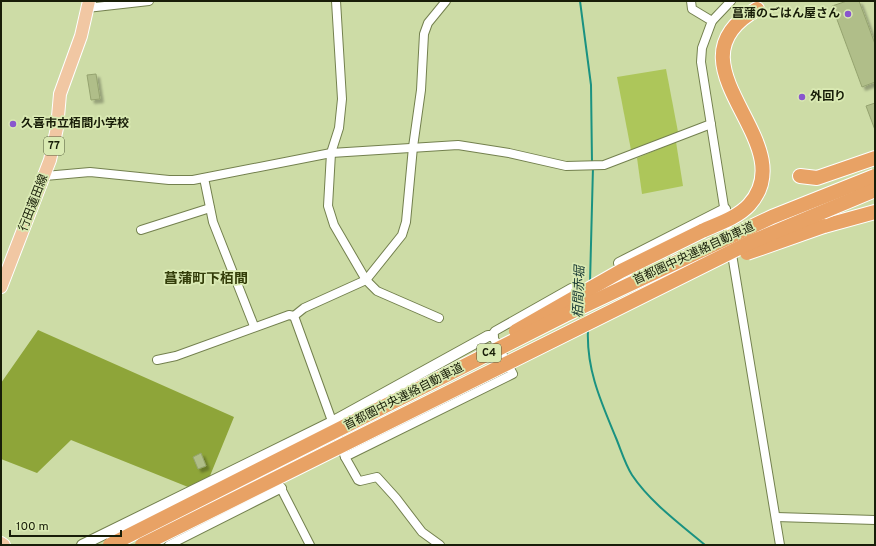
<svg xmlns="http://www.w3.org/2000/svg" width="876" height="546" font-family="Overpass,'Noto Sans JP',sans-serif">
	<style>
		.green { fill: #adc65a }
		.forest { fill: #8ea539 }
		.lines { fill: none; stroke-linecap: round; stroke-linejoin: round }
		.stream { stroke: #1a9281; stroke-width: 2 }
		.building { fill: #b0be89; stroke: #95a36f; filter: url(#shadow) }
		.minor-casing { stroke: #73804e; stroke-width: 10 }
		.tertiary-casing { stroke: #73804e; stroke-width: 12 }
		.primary-casing { stroke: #fff; stroke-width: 14 }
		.motorway-casing { stroke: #fff; stroke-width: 16 }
		.minor { stroke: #fff; stroke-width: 8 }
		.tertiary { stroke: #fff; stroke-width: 10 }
		.primary { stroke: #f1c7a3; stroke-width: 12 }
		.motorway { stroke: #e8a265; stroke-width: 14 }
		.motorway-bridge-casing { stroke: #fff; stroke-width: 16; stroke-linecap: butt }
		.motorway-bridge { stroke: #e8a265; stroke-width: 14 }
		.poi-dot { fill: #8956ce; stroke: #daeab3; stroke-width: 1.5 }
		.labels { text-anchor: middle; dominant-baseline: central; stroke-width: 3.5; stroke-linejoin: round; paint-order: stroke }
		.shield { fill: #daeab3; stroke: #525a3b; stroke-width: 1 }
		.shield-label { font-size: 11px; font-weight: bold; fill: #181d08 }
		.poi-label { font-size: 12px; font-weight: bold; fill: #181d08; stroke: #daeab3; text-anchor: start }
		.street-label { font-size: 12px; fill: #181d08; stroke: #daeab3 }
		.water-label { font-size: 13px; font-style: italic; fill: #173832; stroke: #daeab3 }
		.quarter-label { font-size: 14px; font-weight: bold; fill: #333d09; stroke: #daeab3 }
	</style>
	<defs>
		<filter id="shadow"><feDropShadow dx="3.5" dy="3.5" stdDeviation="1" flood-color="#0004"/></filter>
	</defs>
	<rect width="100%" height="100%" fill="#cddca6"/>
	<g class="green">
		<path d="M666,69L678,132L631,150L617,77Z"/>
		<path d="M676,142L683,186L642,194L637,158Z"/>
	</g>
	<path class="forest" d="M38,330L234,417L203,493L71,440L37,473L1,459V383Z"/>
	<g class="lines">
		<g class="stream">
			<path d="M580,1L591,85L592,163"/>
			<path d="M590,283L593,167"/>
			<path d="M588,329C586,369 601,402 616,438C621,450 625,464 632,475C650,502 680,524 705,545"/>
		</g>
	</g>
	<g class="building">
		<path d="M847,1H859L875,44V82L862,87L832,6Z"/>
		<path d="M96,74L100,99L91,100L87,75Z"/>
		<path d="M875,103V130L866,106Z"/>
		<path d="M201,453L206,466L198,469L193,457Z"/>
	</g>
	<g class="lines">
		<defs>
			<g id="minor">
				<path d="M336,1L342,99L339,128L331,153L328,206L334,225L366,280L377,291L439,318"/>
				<path d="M691,1L692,9L712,21L702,48L701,62L725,213"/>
				<path d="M87,8L149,1"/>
				<path d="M712,21L731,1"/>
				<path d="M45,176L90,172L169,180H193L331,153L458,145L509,153L566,166L604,165L711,124"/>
				<path d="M204,178L213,222L254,326"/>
				<path d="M727,224L780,545"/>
				<path d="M141,230L210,208"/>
				<path d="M294,316L304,308L366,280L402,235L406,222L413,147L421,90L424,34L428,23L446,1"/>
				<path d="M294,316L345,457L358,480L360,481L377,477L396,498L422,532L440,545"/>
				<path d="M157,360L176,356L289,315L294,316"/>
				<path d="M345,457L513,374L492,335L495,331L571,288"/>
				<path d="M267,461L310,545"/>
				<path d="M776,517L875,520"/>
				<path d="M169,545L282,488"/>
			</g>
			<g id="tertiary">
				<path d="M619,263L725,209"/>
				<path d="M82,545L332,422L488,336H493"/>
			</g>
			<g id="primary">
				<path d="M1,287L50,160L57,128L60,94L81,36L89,1"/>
				<path d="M1,543L4,545"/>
			</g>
			<g id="motorway">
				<path d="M800,176L817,178L875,158"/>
				<path d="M824,226L875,212"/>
				<path d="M702,231C717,224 737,218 749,205C806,142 660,64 757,9"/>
			</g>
		</defs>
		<use href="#minor" class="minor-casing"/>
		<use href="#tertiary" class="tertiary-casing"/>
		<use href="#primary" class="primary-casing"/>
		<use href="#motorway" class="motorway-casing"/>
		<use href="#minor" class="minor"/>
		<use href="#tertiary" class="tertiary"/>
		<use href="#primary" class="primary"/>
		<use href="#motorway" class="motorway"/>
		<defs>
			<g id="motorway-bridge">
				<path d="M747,253L824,226"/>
				<path d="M516,331L621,271L702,231"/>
				<path d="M110,545L565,315L772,217L875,176"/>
				<path d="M142,545L751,242L875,190"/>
			</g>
		</defs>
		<use href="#motorway-bridge" class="motorway-bridge-casing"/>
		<use href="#motorway-bridge" class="motorway-bridge"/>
	</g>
	<g class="poi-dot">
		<circle cx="848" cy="14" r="4"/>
		<circle cx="802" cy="97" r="4"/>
		<circle cx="13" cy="124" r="4"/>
	</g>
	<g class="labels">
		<g class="shield">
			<rect x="44" y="137" width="20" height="18" rx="3"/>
			<rect x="477" y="344" width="24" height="18" rx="3"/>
		</g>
		<g class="shield-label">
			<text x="54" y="146">77</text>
			<text x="489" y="353">C4</text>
		</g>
		<g class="poi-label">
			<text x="840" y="14" text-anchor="end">菖蒲のごはん屋さん</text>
			<text x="810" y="97">外回り</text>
			<text x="21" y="124">久喜市立栢間小学校</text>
		</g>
		<g class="street-label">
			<text transform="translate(34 203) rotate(-69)">行田蓮田線</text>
			<text transform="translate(694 254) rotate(-25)">首都圏中央連絡自動車道</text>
			<text transform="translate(404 397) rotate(-27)">首都圏中央連絡自動車道</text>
		</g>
		<g class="water-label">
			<text transform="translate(580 292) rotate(-88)">栢間赤堀</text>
		</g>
		<g class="quarter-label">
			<text x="206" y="279">菖蒲町下栢間</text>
		</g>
	</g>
	<rect width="876" height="546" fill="none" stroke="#181d08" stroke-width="4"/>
	<path d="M10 530v6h111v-6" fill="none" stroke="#181d08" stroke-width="2"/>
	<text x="16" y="530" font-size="12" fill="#181d08" stroke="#daeab3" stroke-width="3" paint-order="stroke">100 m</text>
</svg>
